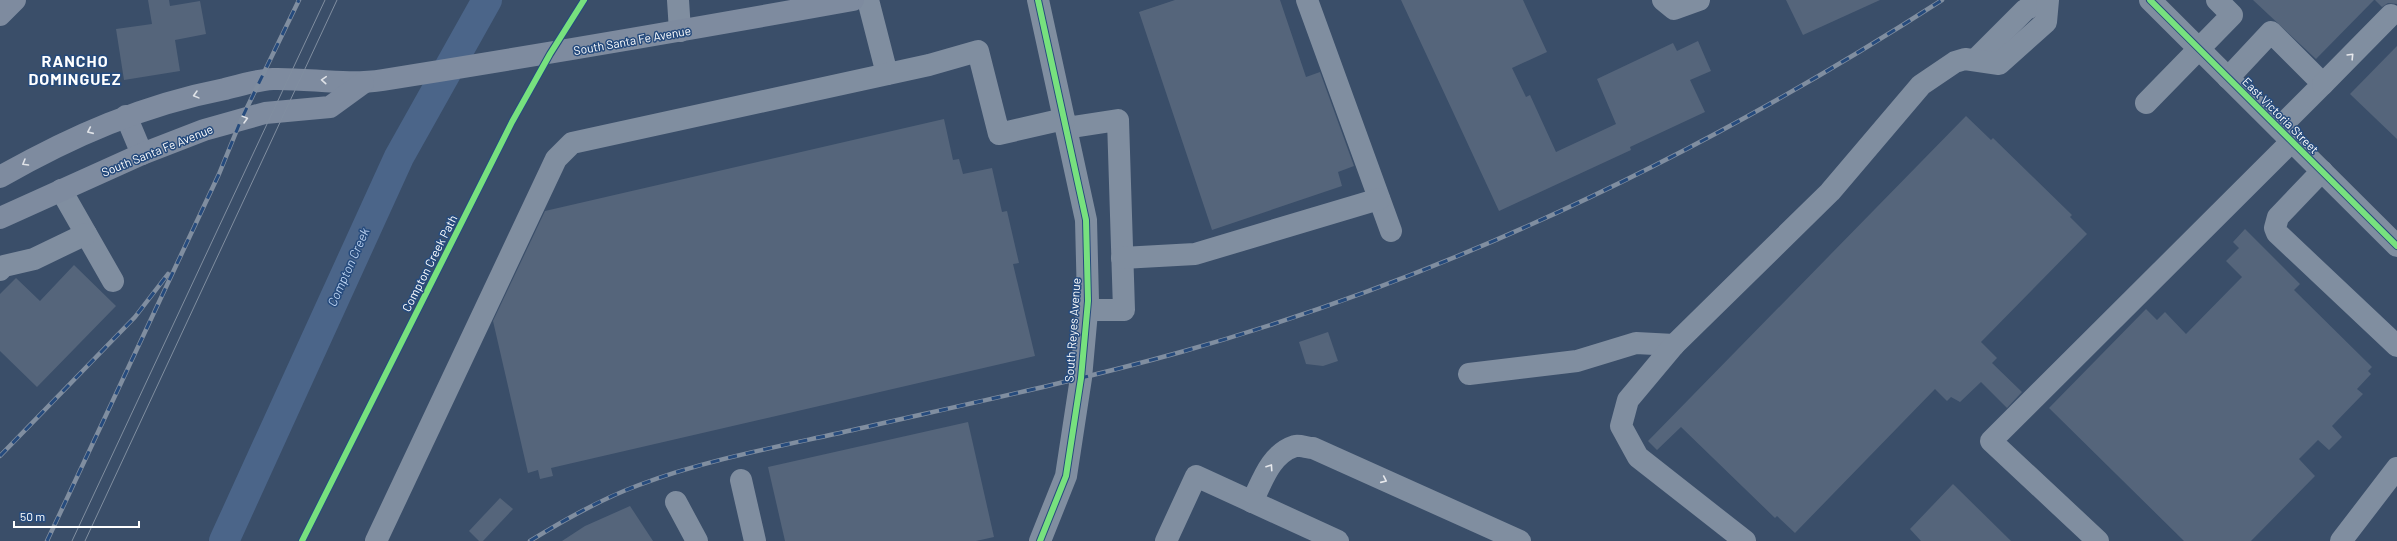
<svg xmlns="http://www.w3.org/2000/svg" width="2397" height="541" font-family="Barlow,sans-serif">
	<style>
		.lines { fill: none; stroke-linecap: round; stroke-linejoin: round }
		.river { stroke: #4b6589; stroke-width: 30 }
		.building { fill: #55657b }
		.minor { stroke: #808ea0; stroke-width: 22 }
		.major { stroke: #7e8b9f; stroke-width: 22 }
		.tram { stroke: #808ea0; stroke-width: 1 }
		.rail-casing { stroke: #808ea0; stroke-width: 4.5 }
		.rail { stroke: #264b7d; stroke-width: 3; stroke-dasharray: 9; stroke-linecap: butt }
		.cycleway-casing { stroke: #264b7d; stroke-width: 8 }
		.cycleway { stroke: #77e17e; stroke-width: 6 }
		.oneway { stroke: #e6e8ec }
		.oneway2 { stroke: #dfe2e7 }
		.labels { text-anchor: middle; dominant-baseline: central; stroke-width: 3; stroke-linejoin: round; paint-order: stroke }
		.street-label { font-size: 12px; fill: #fff; stroke: #264b7d }
		.water-label { font-size: 13px; font-style: italic; fill: #b7ceed; stroke: #264b7d }
		.district-label { font-size: 16px; font-weight: bold; letter-spacing: 1px; fill: #fff; stroke: #264b7d }
	</style>
	<rect width="100%" height="100%" fill="#3a4e69"/>
	<g class="lines">
		<path class="river" d="M224,541L399,157L487,0"/>
	</g>
	<g class="building">
		<path d="M148,0H169L170,6L200,1L206,34L175,40L180,71L124,80L116,29L152,24Z"/>
		<path d="M1175,0H1280L1306,77L1320,72L1354,166L1338,172L1342,186L1212,230L1139,12Z"/>
		<path d="M1401,0H1523L1547,52L1512,68L1526,97L1530,95L1556,152L1616,124L1597,79L1673,43L1677,51L1698,41L1711,71L1690,80L1705,112L1630,147L1631,150L1499,211Z"/>
		<path d="M1786,0H1880L1803,35Z"/>
		<path d="M2253,0H2374L2316,59Z"/>
		<path d="M2375,0H2397V4L2388,3L2382,7Z"/>
		<path d="M2397,46V139L2350,94Z"/>
		<path d="M1966,116L1991,140L1993,138L2072,215L2070,217L2087,234L1981,342L1997,358L1992,363L2022,392L2007,408L1981,382L1960,402L1951,397L1947,401L1935,389L1795,533L1777,516L1775,518L1681,427L1657,450L1648,441Z"/>
		<path d="M944,119L953,160L959,159L963,174L992,168L1002,212L1007,211L1019,263L1013,264L1035,356L551,468L553,476L540,479L538,470L528,473L493,321L545,211Z"/>
		<path d="M2245,229L2300,284L2294,290L2372,367L2368,371L2371,374L2357,389L2363,394L2332,426L2342,437L2329,450L2318,440L2299,459L2315,476L2251,541H2184L2049,408L2146,309L2157,320L2165,312L2186,334L2242,277L2226,261L2239,248L2233,242Z"/>
		<path d="M74,265L116,306L37,387L0,351V294L16,278L40,301Z"/>
		<path d="M1328,332L1338,361L1323,366L1306,364L1299,342Z"/>
		<path d="M968,422L994,537L976,541H785L768,467Z"/>
		<path d="M1953,484L2011,541H1921L1910,529Z"/>
		<path d="M500,498L513,509L483,541H479L469,531Z"/>
		<path d="M630,506L653,541H562L585,526Z"/>
	</g>
	<g class="lines">
		<g class="minor">
			<path d="M678,0L680,31"/>
			<path d="M868,0L887,74"/>
			<path d="M1038,0L1086,220L1088,301L1081,378L1066,476L1040,541"/>
			<path d="M1307,0L1391,231"/>
			<path d="M1663,0L1674,9L1699,0"/>
			<path d="M2150,0L2397,246"/>
			<path d="M1976,59L2025,10L2043,0"/>
			<path d="M2228,78L2271,32L2323,84L2279,128"/>
			<path d="M2323,84L2391,15"/>
			<path d="M2146,103L2232,15L2217,0"/>
			<path d="M1066,128L1118,120L1124,310H1087"/>
			<path d="M2322,171L2278,217L2275,228L2277,233L2397,346"/>
			<path d="M61,190L113,281"/>
			<path d="M1122,258L1195,254L1379,199"/>
			<path d="M0,270L4,266L34,259L86,234"/>
			<path d="M1469,374L1577,361L1636,343L1674,345"/>
			<path d="M741,480L755,541"/>
			<path d="M676,502L697,541"/>
			<path d="M1252,502C1262,482 1270,454 1295,446C1300,445 1308,448 1313,448L1520,541"/>
			<path d="M376,541L556,159L572,143L929,65L978,51L999,134L1064,119"/>
			<path d="M1166,541L1196,476L1338,541"/>
			<path d="M1745,541L1638,457L1621,426L1628,400L1674,345L1830,192L1921,85L1955,62L1965,59L1999,64L2046,22L2048,0"/>
			<path d="M2098,541L1991,441L2292,141"/>
			<path d="M2341,541L2397,468"/>
		</g>
		<g class="major">
			<path d="M0,15L15,0"/>
			<path d="M126,116L142,154"/>
			<path d="M0,177C72,136 143,105 225,89C240,85 257,80 273,79C309,78 346,86 383,80C540,55 697,28 853,0"/>
			<path d="M0,218L142,154L204,130L265,113L330,107L363,83"/>
		</g>
		<g class="tram">
			<path d="M72,541L325,0"/>
			<path d="M85,541L337,0"/>
		</g>
		<defs>
			<g id="rail">
				<path d="M0,456L135,317L168,274"/>
				<path d="M47,541L219,174L241,120L299,0"/>
				<path d="M530,541C564,520 601,499 639,485C708,459 782,446 853,430C963,405 1073,382 1181,352C1452,276 1706,152 1942,0"/>
			</g>
		</defs>
		<use href="#rail" class="rail-casing"/>
		<use href="#rail" class="rail"/>
		<defs>
			<g id="cycleway">
				<path d="M1038,0L1086,220L1088,301L1081,378L1066,476L1040,541"/>
				<path d="M2150,0L2397,246"/>
				<path d="M302,541L512,122L550,54L584,0"/>
			</g>
		</defs>
		<use href="#cycleway" class="cycleway-casing"/>
		<use href="#cycleway" class="cycleway"/>
	</g>
	<defs><path id="oneway-chevron" d="M-2-3.5L2.5 0L-2 3.5" fill="none" stroke-width="1.6" stroke-linecap="round" stroke-linejoin="round"/></defs>
	<g class="oneway">
		<use href="#oneway-chevron" transform="translate(2351 56) rotate(-46)"/>
		<use href="#oneway-chevron" transform="translate(1270 467) rotate(-56)"/>
		<use href="#oneway-chevron" transform="translate(1384 480) rotate(24)"/>
	</g>
	<g class="oneway2">
		<use href="#oneway-chevron" transform="translate(324 80) rotate(-176)"/>
		<use href="#oneway-chevron" transform="translate(196 95) rotate(165)"/>
		<use href="#oneway-chevron" transform="translate(245 119) rotate(-15)"/>
		<use href="#oneway-chevron" transform="translate(90 131) rotate(156)"/>
		<use href="#oneway-chevron" transform="translate(25 163) rotate(150)"/>
	</g>
	<g class="labels">
		<g class="street-label">
			<text transform="translate(632 40) rotate(-10)">South Santa Fe Avenue</text>
			<text transform="translate(2281 115) rotate(45)">East Victoria Street</text>
			<text transform="translate(157 150) rotate(-22)">South Santa Fe Avenue</text>
			<text transform="translate(429 263) rotate(-63)">Compton Creek Path</text>
			<text transform="translate(1072 330) rotate(-86)">South Reyes Avenue</text>
		</g>
		<g class="water-label">
			<text transform="translate(348 267) rotate(-66)">Compton Creek</text>
		</g>
		<g class="district-label">
			<text x="75" y="60">RANCHO<tspan x="75" dy="18">DOMINGUEZ</tspan></text>
		</g>
	</g>
	<path d="M14 521v6h125v-6" fill="none" stroke="#ffffff" stroke-width="2"/>
	<text x="20" y="521" font-size="12" fill="#ffffff" stroke="#264b7d" stroke-width="3" paint-order="stroke">50 m</text>
</svg>
